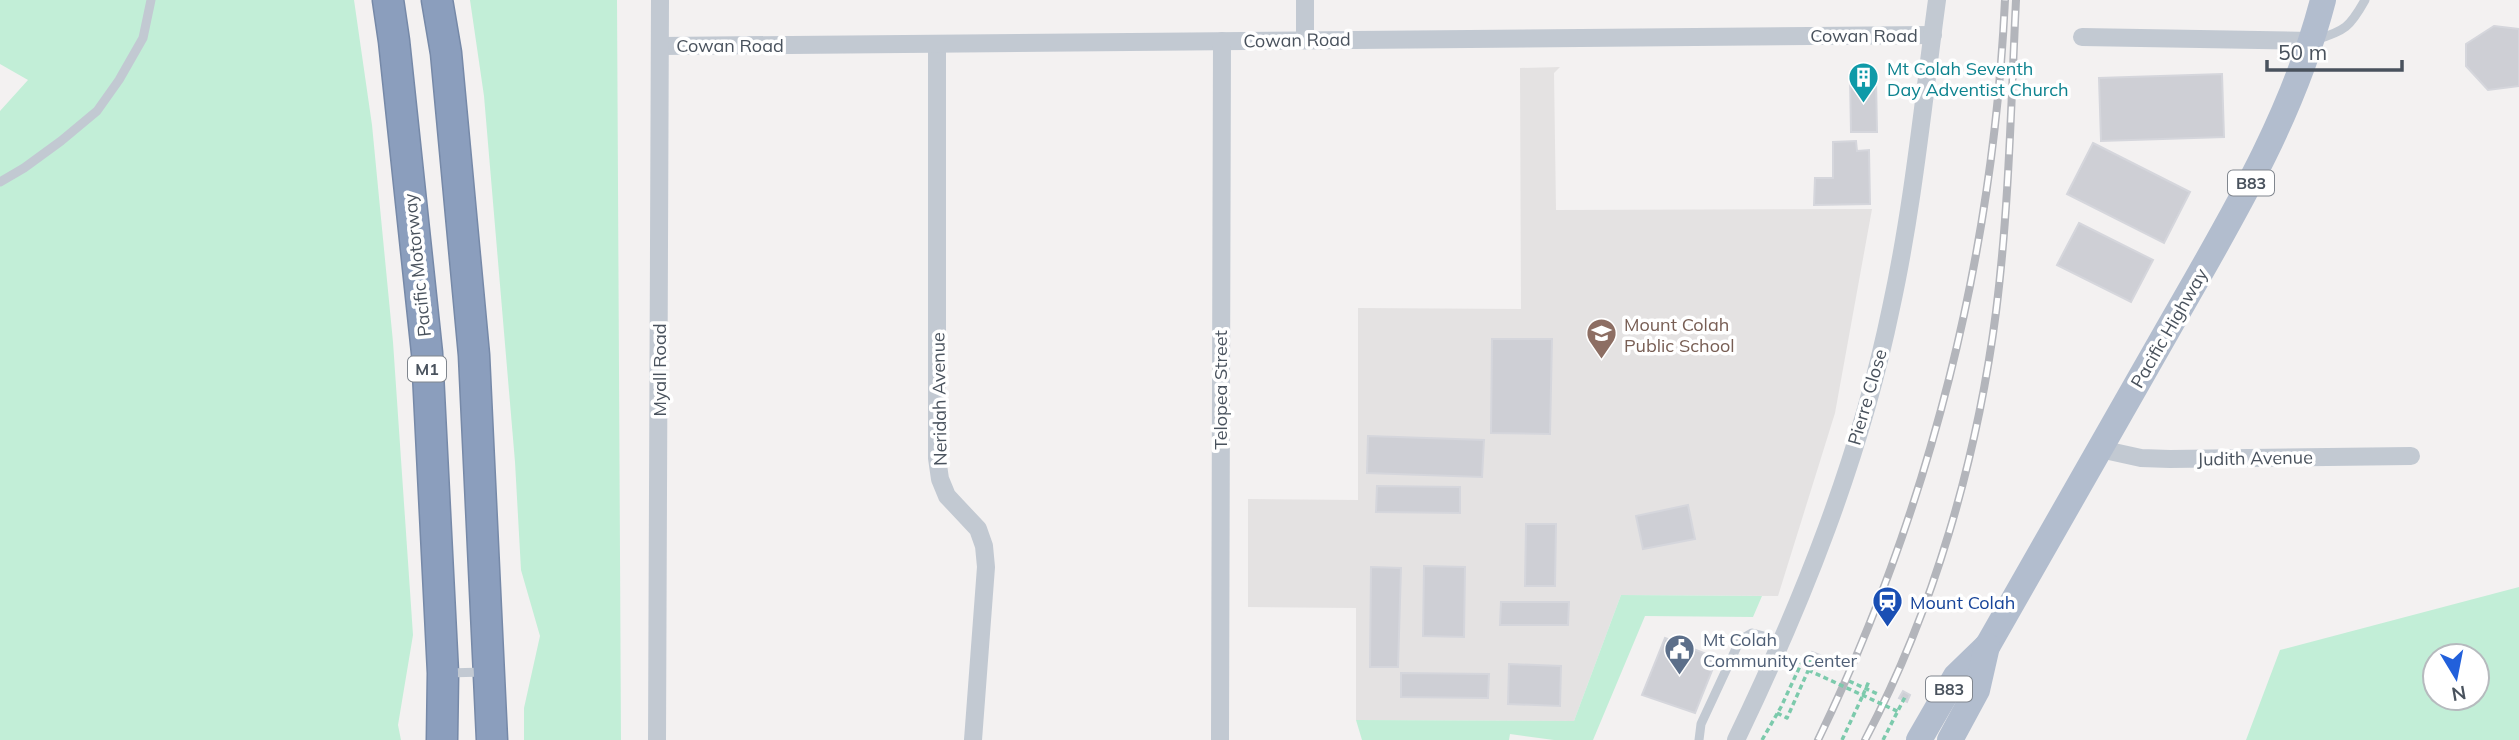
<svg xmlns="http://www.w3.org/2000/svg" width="2519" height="740" font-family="Mulish,sans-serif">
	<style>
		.education { fill: #e4e2e2 }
		.green { fill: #c2eed7; fill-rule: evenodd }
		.building { fill: #cecfd5; stroke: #d5d6dc; stroke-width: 2 }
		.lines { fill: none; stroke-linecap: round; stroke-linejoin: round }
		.highway-casing { stroke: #7689a8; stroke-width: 33 }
		.path { stroke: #7ccaac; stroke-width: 3.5; stroke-dasharray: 5 3.5; stroke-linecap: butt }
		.lane { stroke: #c2c9d2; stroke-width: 9 }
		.street { stroke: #c2c9d2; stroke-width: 18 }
		.primary { stroke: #b2bdce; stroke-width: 26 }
		.highway { stroke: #8b9ebd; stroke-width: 30 }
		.rail-casing { stroke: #b3b5bb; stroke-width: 8 }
		.rail { stroke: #fff; stroke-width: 5; stroke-dasharray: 16; stroke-linecap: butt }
		.path-bridge { stroke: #7ccaac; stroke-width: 3.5; stroke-dasharray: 5 3.5; stroke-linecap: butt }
		.labels { text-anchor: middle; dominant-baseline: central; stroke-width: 7; stroke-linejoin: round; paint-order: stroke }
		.shield { fill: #fff; stroke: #80868e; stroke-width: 2 }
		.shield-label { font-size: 16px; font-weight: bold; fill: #49525d }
		.street-label { font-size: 18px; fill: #49525d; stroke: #fff }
		.culture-label { font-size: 18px; fill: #0d838f; stroke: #fff; text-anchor: start }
		.education-label { font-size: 18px; fill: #785e54; stroke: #fff; text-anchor: start }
		.transit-label { font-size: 18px; fill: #164399; stroke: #fff; text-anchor: start }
		.service-label { font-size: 18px; fill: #4e5e75; stroke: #fff; text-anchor: start }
	</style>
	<rect width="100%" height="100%" fill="#f3f1f1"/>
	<path class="education" d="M1560,67L1554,73L1556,210L1872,209L1835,413L1778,596L1621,595L1574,721L1356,720V608L1248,607V499L1358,500V308L1521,309L1520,68Z"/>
	<g class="green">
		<path d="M0,0H354L372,125L393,342L413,635L398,725L401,740H0V111L28,80L0,64Z"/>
		<path d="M470,0H617L621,740H524V708L540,636L521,570L515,462L484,96Z"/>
		<path d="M2519,587V740H2246L2280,650ZM2435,656H2477V698H2435Z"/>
		<path d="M1621,595L1762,596L1753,617L1645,616L1593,740H1554L1510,734L1509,740H1362L1356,720L1574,721Z"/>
	</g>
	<g class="building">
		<path d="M2494,26L2519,29V86L2488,90L2466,66V44Z"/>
		<path d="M1855,71H1872V79L1876,78L1877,132H1851L1850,77H1855Z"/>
		<path d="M2222,74L2224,137L2101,141L2099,78Z"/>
		<path d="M1856,141L1857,151L1869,150L1870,204L1814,205L1815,178H1833V142Z"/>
		<path d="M2093,143L2190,192L2164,243L2067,194Z"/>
		<path d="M2079,223L2153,260L2131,302L2057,265Z"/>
		<path d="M1492,339H1552L1550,434L1491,433Z"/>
		<path d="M1368,436L1484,440L1482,477L1367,473Z"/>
		<path d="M1377,486L1460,487V513L1376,512Z"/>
		<path d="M1688,505L1695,539L1643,549L1636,516Z"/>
		<path d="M1526,524H1556L1555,586H1525Z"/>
		<path d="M1424,566L1465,567L1464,637L1423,636Z"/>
		<path d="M1371,567L1401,568L1398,667H1370Z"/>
		<path d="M1501,602H1569L1568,625H1500Z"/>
		<path d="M1665,638L1717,658L1695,713L1642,695Z"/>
		<path d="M1812,652L1820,655L1817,662L1809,658Z"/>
		<path d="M1509,664L1561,666L1560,706L1508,704Z"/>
		<path d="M1401,673L1489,674L1488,698L1401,697Z"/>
		<path d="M1903,691L1910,695L1907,702L1899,698Z"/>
	</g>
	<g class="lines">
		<defs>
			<g id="highway">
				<path d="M388,0L394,41L427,353L443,673L442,740"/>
				<path d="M437,0L446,53L474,355L492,740"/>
			</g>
		</defs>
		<use href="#highway" class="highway-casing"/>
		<g class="path">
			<path d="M1849,681L1880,695"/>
			<path d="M1777,713L1787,718L1812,662"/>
			<path d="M1762,740L1781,707L1801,664L1807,661L1811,662L1815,657"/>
			<path d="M1842,740L1863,695"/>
			<path d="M1883,740L1905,697"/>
		</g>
		<g class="lane">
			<path d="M2315,40C2345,31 2350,27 2365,0"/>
			<path d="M0,182L24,168L61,141L97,111L119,80L143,38L151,0"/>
			<path d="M448,673L483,672"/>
			<path d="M1699,740L1701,724L1740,640L1752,633L1783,641"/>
		</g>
		<g class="street">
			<path d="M1305,0V39"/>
			<path d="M2082,37L2312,41"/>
			<path d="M937,44V458L940,479L947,496L978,529L984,546L986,567L973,740"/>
			<path d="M661,46L1933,35"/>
			<path d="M2100,449L2141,458L2170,459L2411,456"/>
			<path d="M657,740L660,0"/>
			<path d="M1220,740L1222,41"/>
			<path d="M1736,740C1802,603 1860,458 1891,308C1913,207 1923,103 1937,0"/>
		</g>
		<g class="primary">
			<path d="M1919,740L1956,676L1988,645C2048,540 2108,435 2167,331C2228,224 2292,120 2323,0"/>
			<path d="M1950,740L1977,690L1987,646"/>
		</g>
		<use href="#highway" class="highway"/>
		<defs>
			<g id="rail">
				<path d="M1818,740C1930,509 1993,255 2005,0"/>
				<path d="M1865,740C1934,609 1977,459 1996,312C2009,208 2011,104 2016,0"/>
			</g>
		</defs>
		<use href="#rail" class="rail-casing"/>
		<use href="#rail" class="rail"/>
		<g class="path-bridge">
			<path d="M1808,670L1899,712"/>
			<path d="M1863,695L1869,681"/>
		</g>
	</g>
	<defs>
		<symbol id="building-pin" viewBox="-11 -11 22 30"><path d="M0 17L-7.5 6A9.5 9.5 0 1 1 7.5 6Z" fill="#0f9aa8" stroke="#fff"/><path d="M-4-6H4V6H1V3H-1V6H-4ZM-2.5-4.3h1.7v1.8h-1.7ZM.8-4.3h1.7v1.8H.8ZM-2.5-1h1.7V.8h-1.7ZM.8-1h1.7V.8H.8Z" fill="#fff"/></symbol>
		<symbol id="school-pin" viewBox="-11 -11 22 30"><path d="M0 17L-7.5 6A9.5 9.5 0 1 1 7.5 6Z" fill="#8d6e63" stroke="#fff"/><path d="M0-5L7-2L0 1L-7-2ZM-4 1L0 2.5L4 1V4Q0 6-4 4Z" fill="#fff"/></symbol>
		<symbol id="station-pin" viewBox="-11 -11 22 30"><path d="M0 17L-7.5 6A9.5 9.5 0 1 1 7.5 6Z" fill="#1a4fb4" stroke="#fff"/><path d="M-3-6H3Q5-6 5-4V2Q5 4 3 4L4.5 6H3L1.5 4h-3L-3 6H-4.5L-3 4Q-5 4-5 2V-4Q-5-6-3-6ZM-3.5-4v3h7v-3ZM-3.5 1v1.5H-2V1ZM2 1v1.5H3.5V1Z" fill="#fff"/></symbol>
		<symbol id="civic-pin" viewBox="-11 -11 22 30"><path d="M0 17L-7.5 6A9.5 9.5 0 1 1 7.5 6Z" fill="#5c6f8a" stroke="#fff"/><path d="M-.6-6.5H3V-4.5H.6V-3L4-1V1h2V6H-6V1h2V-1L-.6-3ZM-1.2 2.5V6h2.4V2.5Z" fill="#fff"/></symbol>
	</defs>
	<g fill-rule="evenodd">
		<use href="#building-pin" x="1846" y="60" width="35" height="47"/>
		<use href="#school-pin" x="1584" y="316" width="35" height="47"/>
		<use href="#station-pin" x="1870" y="584" width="35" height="47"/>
		<use href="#civic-pin" x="1662" y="632" width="35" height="47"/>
	</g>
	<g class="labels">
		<g class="shield">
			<rect x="2228" y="170.5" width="46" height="25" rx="5"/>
			<rect x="408" y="356.5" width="38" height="25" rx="5"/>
			<rect x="1926" y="676.5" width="46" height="25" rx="5"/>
		</g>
		<g class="shield-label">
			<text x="2251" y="183">B83</text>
			<text x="427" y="369">M1</text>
			<text x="1949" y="689">B83</text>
		</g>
		<g class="street-label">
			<text x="1864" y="35">Cowan Road</text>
			<text transform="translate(1297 40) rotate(-1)">Cowan Road</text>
			<text x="730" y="45">Cowan Road</text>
			<text transform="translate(417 265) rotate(-96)">Pacific Motorway</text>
			<text transform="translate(2169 328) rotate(-60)">Pacific Highway</text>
			<text transform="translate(659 370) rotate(-90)">Myall Road</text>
			<text transform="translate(1220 390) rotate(-90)">Telopea Street</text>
			<text transform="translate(1867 397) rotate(-74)">Pierre Close</text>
			<text transform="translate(939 399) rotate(-91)">Neridah Avenue</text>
			<text transform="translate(2255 458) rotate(-1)">Judith Avenue</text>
		</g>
		<g class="culture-label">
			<text x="1887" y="68">Mt Colah Seventh<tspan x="1887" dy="21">Day Adventist Church</tspan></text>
		</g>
		<g class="education-label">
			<text x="1624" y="324">Mount Colah<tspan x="1624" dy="21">Public School</tspan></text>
		</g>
		<g class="transit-label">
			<text x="1910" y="602">Mount Colah</text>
		</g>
		<g class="service-label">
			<text x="1703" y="639">Mt Colah<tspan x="1703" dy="21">Community Center</tspan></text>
		</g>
	</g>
	<g transform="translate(2456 677) rotate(170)"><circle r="33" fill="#ffffff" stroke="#b6babe" stroke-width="2"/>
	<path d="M0-5L12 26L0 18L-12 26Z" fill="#2260db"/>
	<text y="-10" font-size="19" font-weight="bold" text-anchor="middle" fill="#49525d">N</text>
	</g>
	<path d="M2267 60v10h135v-10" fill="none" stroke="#49525d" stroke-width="3.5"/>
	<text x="2278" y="60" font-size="21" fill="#49525d" stroke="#ffffff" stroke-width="5" paint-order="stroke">50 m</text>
</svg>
